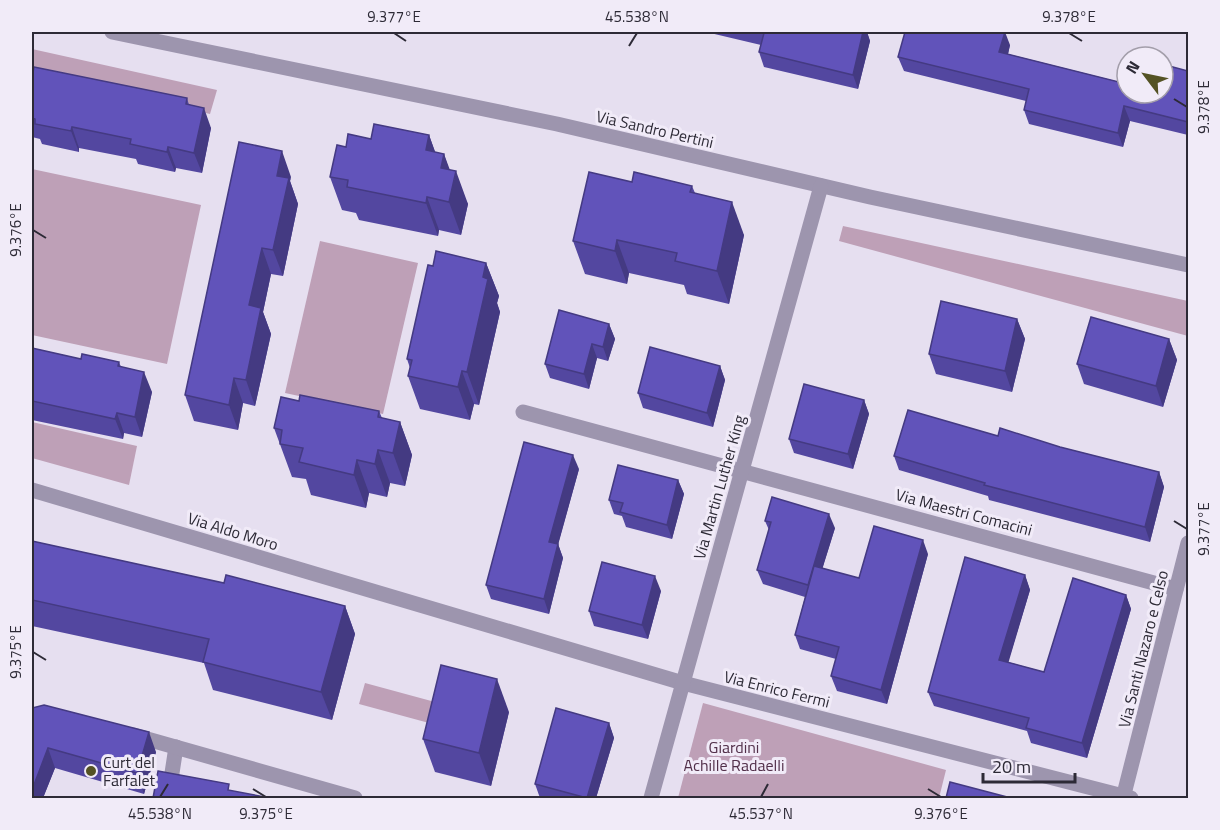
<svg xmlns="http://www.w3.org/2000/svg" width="1220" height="830" font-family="'Titillium Web',sans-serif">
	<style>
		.green { fill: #bea0b7 }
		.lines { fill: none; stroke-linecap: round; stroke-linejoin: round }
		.service { stroke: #9d95ae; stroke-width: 15 }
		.minor { stroke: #9d95ae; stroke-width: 15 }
		.wall { fill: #5347a0 }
		.shaded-wall { fill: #443a82 }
		.building { fill: #6153ba; stroke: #443a82; stroke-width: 1.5 }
		.ticks { fill: none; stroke: #2d2a36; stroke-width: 2 }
		.poi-dot { fill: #545224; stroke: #f1ebf8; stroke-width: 2 }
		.labels { text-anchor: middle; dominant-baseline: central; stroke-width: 6; stroke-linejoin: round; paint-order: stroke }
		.street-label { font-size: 16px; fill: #2d2a36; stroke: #f1ebf8 }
		.park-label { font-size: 16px; fill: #52304a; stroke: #f1ebf8 }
		.poi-label { font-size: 16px; fill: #2d2a36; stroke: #f1ebf8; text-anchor: start }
		.neatline { fill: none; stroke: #2d2a36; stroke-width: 2 }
		.ticks-label { font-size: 15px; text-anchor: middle; fill: #2d2a36 }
	</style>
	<rect width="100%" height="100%" fill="#e6dff0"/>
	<g class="green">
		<path d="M32,49L217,90L210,114L32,73Z"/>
		<path d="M32,169L201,205L167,364L32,335Z"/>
		<path d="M843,226L1188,301V336L839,241Z"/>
		<path d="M320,241L418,263L383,414L285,393Z"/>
		<path d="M32,422L137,446L129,485L32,458Z"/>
		<path d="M365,683L435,702L429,723L359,704Z"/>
		<path d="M703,703L946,770L939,798H678Z"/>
	</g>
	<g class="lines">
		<path class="service" d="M172,773L176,747"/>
		<g class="minor">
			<path d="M112,32L557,124L870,197L1188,265"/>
			<path d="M523,412L1176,589"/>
			<path d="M32,490L683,683L1131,798"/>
			<path d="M133,735L355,798"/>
			<path d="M651,798L821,186"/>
			<path d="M1123,798L1188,543"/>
		</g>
	</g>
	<g class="wall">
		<path d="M706,32H867L870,41L858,89L764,67L759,52L761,45Z"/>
		<path d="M1010,45L1008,54L1163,93L1188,71V135L1130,121L1123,147L1029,124L1024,110L1026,101L904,71L898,57Z"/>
		<path d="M32,72L187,98L189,105L211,128L202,173L176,168L175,172L138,164L136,159L79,148V152L42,144L40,139L32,137Z"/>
		<path d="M429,135L435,152L444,154L449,170L468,204L461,235L439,230L438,236L359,220L356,213L342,210L330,177L346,147L371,139Z"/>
		<path d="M291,177L290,181L298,204L283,276L271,274L263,312L271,334L255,406L243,403L238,430L194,421L185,395Z"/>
		<path d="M632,182L692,186L695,193L744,235L729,304L687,294L684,285L629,273L627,284L585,274L573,241Z"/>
		<path d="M486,263L499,296L497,303L500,312L479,405L474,404L470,420L420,409L408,376L410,368L407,359L433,266Z"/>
		<path d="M1017,319L1025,339L1012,392L936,374L929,354Z"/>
		<path d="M609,324L615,339L608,361L597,358L589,389L550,378L545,364Z"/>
		<path d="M1169,339L1177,360L1163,407L1084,384L1077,364Z"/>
		<path d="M32,348L81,359L119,362L121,367L152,392L142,437L124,433L123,439L32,420Z"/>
		<path d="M720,366L725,380L713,427L643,408L638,393Z"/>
		<path d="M864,400L869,414L853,469L794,453L789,439Z"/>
		<path d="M299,401L379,411L382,418L400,422L412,455L405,486L390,483L387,497L369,493L366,508L311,495L306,479L292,477L274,428Z"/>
		<path d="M998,436L1060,447L1159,472L1164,487L1150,542L989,500L988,496L899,470L894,456Z"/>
		<path d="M579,469L558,544L563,558L549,614L491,599L486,585Z"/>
		<path d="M678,480L684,494L672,539L626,527L622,516L614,514L609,500Z"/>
		<path d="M765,521L835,528L822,569L859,578L928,554L887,704L837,691L831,676L836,659L800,649L795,635L805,597L763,584L757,570L769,530Z"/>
		<path d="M32,541L224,583L345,606L355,634L332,720L213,690L204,663L32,626Z"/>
		<path d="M1025,575L1030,590L1008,662L1044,672L1126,595L1131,609L1087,758L1031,743L1027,731L934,706L928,692Z"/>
		<path d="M661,591L648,639L594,626L589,611Z"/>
		<path d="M44,705L156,752L144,794L55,768L43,798H32Z"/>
		<path d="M509,712L491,786L435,772L423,739Z"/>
		<path d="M609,723L614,738L596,798H540L535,784Z"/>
	</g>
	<g class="shaded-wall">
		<path d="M863,32H867L870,41L858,89L853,75Z"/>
		<path d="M1005,32L1010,45L1005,67L999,52Z"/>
		<path d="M1124,106L1130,121L1123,147L1118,133Z"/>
		<path d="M204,108L211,128L202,173L194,153Z"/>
		<path d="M72,127L79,148V152L71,131Z"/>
		<path d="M429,135L441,168L444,154L454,181L456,171L468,204L461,235L449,202L426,150Z"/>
		<path d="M168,147L176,168L175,172L167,152Z"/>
		<path d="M282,151L291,177L290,181L298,204L283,276L273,250L277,176Z"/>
		<path d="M427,197L439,230L438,236L426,203Z"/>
		<path d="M732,202L744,235L729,304L717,271Z"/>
		<path d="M617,240L629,273L627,284L615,251Z"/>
		<path d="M262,248L271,274L263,312L271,334L255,406L246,380L249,305Z"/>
		<path d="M486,263L499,296L497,303L500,312L479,405L467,372Z"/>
		<path d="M1017,319L1025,339L1012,392L1005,371Z"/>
		<path d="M609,324L615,339L608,361L603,347Z"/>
		<path d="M1169,339L1177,360L1163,407L1156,386Z"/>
		<path d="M592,344L597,358L589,389L584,374Z"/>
		<path d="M720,366L725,380L713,427L707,413Z"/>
		<path d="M462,371L474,404L470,420L458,387Z"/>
		<path d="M144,372L152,392L142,437L135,417Z"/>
		<path d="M234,378L243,403L238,430L229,405Z"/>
		<path d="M864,400L869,414L853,469L848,454Z"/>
		<path d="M117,413L124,433L123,439L115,419Z"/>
		<path d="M400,422L412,455L405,486L393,453Z"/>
		<path d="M378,450L390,483L387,497L375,464Z"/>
		<path d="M573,455L579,469L555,556L549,542Z"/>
		<path d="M357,460L369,493L366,508L354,475Z"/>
		<path d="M1159,472L1164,487L1150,542L1145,527Z"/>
		<path d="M678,480L684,494L672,539L667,525Z"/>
		<path d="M829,514L835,528L813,599L808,585Z"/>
		<path d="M923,540L928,554L887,704L881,690Z"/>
		<path d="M558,544L563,558L549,614L544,599Z"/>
		<path d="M1025,575L1030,590L1005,674L999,660Z"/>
		<path d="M655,576L661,591L648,639L642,625Z"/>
		<path d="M1126,595L1131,609L1087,758L1082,743Z"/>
		<path d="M345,606L355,634L332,720L321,692Z"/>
		<path d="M497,679L509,712L491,786L479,753Z"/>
		<path d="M609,723L614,738L596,798H587Z"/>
		<path d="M149,732L156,752L144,794L137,773Z"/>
		<path d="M48,748L55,768L43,798H32V790Z"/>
	</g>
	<g class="building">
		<path d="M759,32H863L853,75L759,52L764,33Z"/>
		<path d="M905,32H1005L999,52L1127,84V93H1163L1169,66L1188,71V122L1124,106L1118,133L1024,110L1029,89L898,57Z"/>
		<path d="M34,67L187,98L186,104L204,108L194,153L168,147L167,152L130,144L131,139L72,127L71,131L35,124V119L32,118V72H33Z"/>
		<path d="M374,124L429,135L426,150L444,154L441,168L456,171L449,202L427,197L426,203L347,187L348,180L330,177L337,145L346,147L348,134L371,139Z"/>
		<path d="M239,142L282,151L277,176L289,178L273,250L262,248L249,305L261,308L246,380L234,378L229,405L185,395Z"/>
		<path d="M589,172L632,182L634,172L692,186L690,192L732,202L717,271L675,261L677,253L617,240L615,251L573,241Z"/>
		<path d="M436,251L486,263L483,277L488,279L467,372L462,371L458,387L408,376L412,360L407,359L428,265L433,266Z"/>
		<path d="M941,301L1017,319L1005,371L929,354Z"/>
		<path d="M559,310L609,324L603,347L592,344L584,374L545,364Z"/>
		<path d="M1091,317L1169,339L1156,386L1077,364Z"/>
		<path d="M650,347L720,366L707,413L638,393Z"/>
		<path d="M32,348L81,359L82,354L119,362L118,366L144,372L135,417L117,413L115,419L32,401Z"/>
		<path d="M804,384L864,400L848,454L789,439Z"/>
		<path d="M300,395L379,411L378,417L400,422L393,453L378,450L375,464L357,460L354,475L299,462L303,448L280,444L282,430L274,428L281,397L299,401Z"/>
		<path d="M908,410L998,436L1000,428L1060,447L1159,472L1145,527L984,485L985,483L894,456Z"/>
		<path d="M524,442L573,455L549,542L558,544L544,599L486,585Z"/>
		<path d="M618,465L678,480L667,525L620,512L623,503L609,500Z"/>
		<path d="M772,497L829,514L808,585L757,570L771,522L765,521Z"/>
		<path d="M874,526L923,540L881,690L831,676L839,647L795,635L814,566L859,578Z"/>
		<path d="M32,541L224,583L226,575L345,606L321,692L203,662L209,639L32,600Z"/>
		<path d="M965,557L1025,575L999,660L1044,672L1073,578L1126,595L1082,743L1026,728L1029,718L928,692Z"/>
		<path d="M602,562L655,576L642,625L589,611Z"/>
		<path d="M441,665L497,679L479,753L423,739Z"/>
		<path d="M44,705L149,732L137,773L48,748L32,790V708Z"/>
		<path d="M556,708L609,723L587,798L535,784Z"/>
		<path d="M158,771L229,784L228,790L270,798H153Z"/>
		<path d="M950,782L1011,798H946Z"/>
	</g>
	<path class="ticks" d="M394,33L406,41M1069,33L1082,41M629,46L637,33M1174,99L1187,107M33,230L46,238M1174,521L1187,529M33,652L46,660M253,789L266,797M928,789L941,797M160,797L168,784M761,797L768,784"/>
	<circle class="poi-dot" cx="91" cy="771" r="6"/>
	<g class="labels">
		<g class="street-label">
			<text transform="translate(655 129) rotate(13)">Via Sandro Pertini</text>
			<text transform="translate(719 487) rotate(-74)">Via Martin Luther King</text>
			<text transform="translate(964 512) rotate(15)">Via Maestri Comacini</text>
			<text transform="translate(233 531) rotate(17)">Via Aldo Moro</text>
			<text transform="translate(1143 649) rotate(-76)">Via Santi Nazaro e Celso</text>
			<text transform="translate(777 689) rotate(14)">Via Enrico Fermi</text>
		</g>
		<g class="park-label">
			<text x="734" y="747">Giardini<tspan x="734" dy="18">Achille Radaelli</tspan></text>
		</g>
		<g class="poi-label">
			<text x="103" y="762">Curt del<tspan x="103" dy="18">Farfalet</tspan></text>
		</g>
	</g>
	<rect width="1220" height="830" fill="none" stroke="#f1ebf8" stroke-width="66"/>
	<g transform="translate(1145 75) rotate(302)"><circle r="28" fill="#f1ebf8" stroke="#a39eaa" stroke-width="1.5"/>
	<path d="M0-4.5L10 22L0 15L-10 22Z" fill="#545224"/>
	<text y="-9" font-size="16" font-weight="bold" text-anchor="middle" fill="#2d2a36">N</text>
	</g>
	<path d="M983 773v9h92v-9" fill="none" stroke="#2d2a36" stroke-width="3"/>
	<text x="992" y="773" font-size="18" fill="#2d2a36" stroke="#f1ebf8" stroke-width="4.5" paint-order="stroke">20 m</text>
	<rect x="33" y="33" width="1154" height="764" class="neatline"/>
	<g class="ticks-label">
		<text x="394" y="22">9.377°E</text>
		<text x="637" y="22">45.538°N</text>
		<text x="1069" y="22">9.378°E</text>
		<text transform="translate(1204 107) rotate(-90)" y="5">9.378°E</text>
		<text transform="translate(16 230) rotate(-90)" y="5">9.376°E</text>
		<text transform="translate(1204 529) rotate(-90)" y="5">9.377°E</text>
		<text transform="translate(16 652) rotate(-90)" y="5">9.375°E</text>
		<text x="160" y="819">45.538°N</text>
		<text x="266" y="819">9.375°E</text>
		<text x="761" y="819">45.537°N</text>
		<text x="941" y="819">9.376°E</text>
	</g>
</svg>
